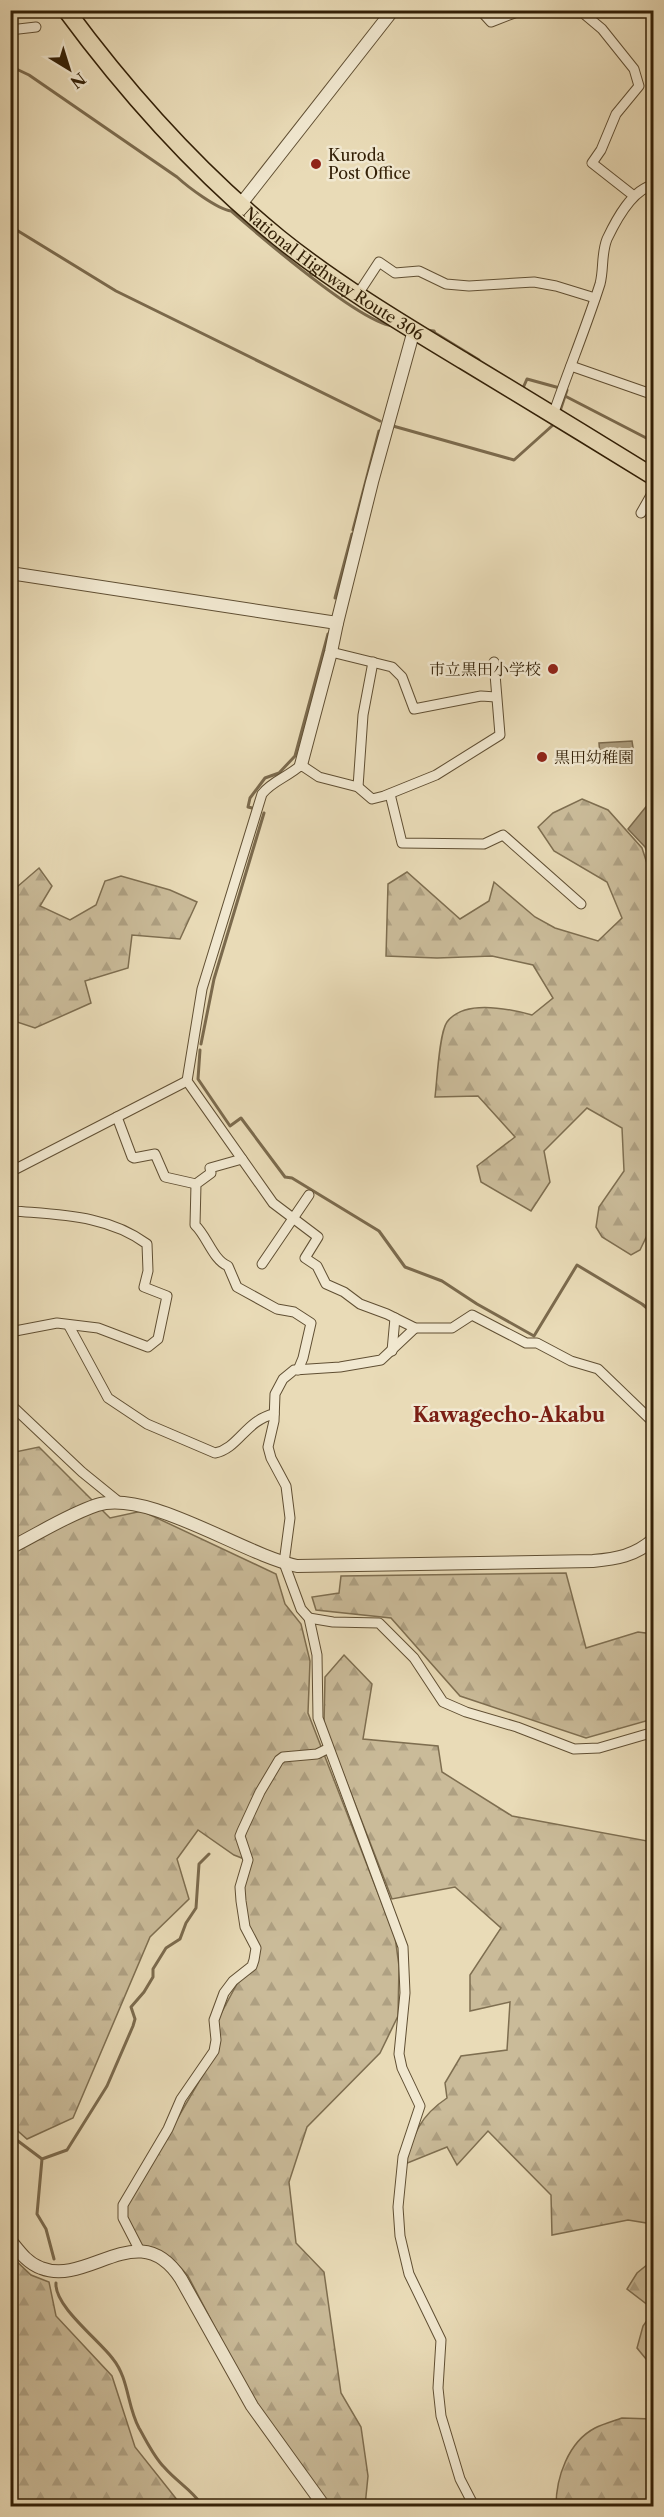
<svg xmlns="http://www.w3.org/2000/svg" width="664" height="2517" font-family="'Libre Caslon Text','Noto Serif JP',serif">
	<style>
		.forest { fill: url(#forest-firs); stroke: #7e6e50; stroke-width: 1.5 }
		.water { fill: #ab9b7b; stroke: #7b6a4d; stroke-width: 1.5 }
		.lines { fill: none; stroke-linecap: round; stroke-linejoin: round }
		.stream { stroke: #7b6a4d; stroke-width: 3 }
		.minor-casing { stroke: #604f33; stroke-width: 11 }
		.tertiary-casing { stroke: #604f33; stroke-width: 14 }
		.trunk-casing { stroke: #332007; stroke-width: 19 }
		.minor { stroke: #f1e8d0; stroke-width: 9 }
		.tertiary { stroke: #f1e8d0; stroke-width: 12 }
		.trunk { stroke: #e9dbb7; stroke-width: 16 }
		.poi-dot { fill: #8f2418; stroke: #f1e8d0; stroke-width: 2 }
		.labels { text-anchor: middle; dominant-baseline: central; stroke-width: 5; stroke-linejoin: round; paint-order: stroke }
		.poi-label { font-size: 16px; fill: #332007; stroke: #f1e8d0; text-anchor: start }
		.street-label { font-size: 16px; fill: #332007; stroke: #f1e8d0 }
		.quarter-label { font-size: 20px; font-weight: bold; fill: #7a1f14; stroke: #f1e8d0 }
	</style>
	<defs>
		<pattern id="forest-firs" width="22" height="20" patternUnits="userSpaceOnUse" patternTransform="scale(1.5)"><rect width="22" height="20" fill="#cabb99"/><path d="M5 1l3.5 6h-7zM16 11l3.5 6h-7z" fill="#aea082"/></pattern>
	</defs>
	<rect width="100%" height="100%" fill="#e9dbb7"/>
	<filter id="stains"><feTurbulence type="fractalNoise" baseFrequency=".00333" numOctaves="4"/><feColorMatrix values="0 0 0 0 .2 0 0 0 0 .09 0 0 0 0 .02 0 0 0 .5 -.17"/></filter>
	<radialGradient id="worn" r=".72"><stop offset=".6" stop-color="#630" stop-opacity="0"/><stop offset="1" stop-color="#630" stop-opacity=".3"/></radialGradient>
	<g class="forest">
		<path d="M582,799L608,810L642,848L653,882V915L648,931L654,946L653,1223L640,1250L631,1255L602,1237L596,1227L599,1207L624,1171L622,1128L587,1108L544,1151L550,1182L531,1211L481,1182L477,1166L515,1137L478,1096L435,1097C437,1082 439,1033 447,1022C464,999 510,1009 532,1015L553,998L533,965L492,956L437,958L386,956L388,884L407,872L460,919L489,901L494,882L535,917L555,928L598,941L622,918L607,882L554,851L538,827L553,813Z"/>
		<path d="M39,868L52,886L40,906L70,920L96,905L105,881L121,876L170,890L197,902L180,939L132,935L128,968L85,981L91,1003L35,1028L11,1020L10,893Z"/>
		<path d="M39,1447L110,1518L142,1511L276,1574L285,1604L301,1624L310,1661L308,1713L395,1937L399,1966L398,2016L380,2053L307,2127L289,2182L296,2243L324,2272L341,2393L361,2427L368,2476L365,2506H330L254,2402L188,2276C172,2257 164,2251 139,2245L126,2220V2207L215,2054L217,2021L238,1982L255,1968L242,1888L252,1862L234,1855L198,1830L177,1859L189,1899L150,1937L73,2118L27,2139L11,2125L10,1453Z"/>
		<path d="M566,1573L586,1648L638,1632L653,1634V1719L586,1738L460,1696L391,1618L316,1610L312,1597L339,1593L341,1576Z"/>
		<path d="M344,1655L372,1684L363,1739L438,1746L442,1772L512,1816L653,1842V2224L628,2220L552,2235L551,2195L488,2131L457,2165L447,2147L405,2164C414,2133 420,2116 447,2098L445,2083L461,2056L507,2050L510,2002L470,2011V1975L501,1928L455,1887L392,1899L324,1724L325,1677Z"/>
		<path d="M11,2256L31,2275L49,2282L56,2316L112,2376L135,2447L182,2506H11Z"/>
		<path d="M653,2260V2309L627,2289L637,2273Z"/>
		<path d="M653,2312V2359H646L637,2348L643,2326Z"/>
		<path d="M622,2418L653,2419V2506H556C556,2478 568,2442 595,2428C603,2424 614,2421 622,2418Z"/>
	</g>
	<g class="water">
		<path d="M632,741L634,754L600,756L599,743Z"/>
		<path d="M653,798V866L645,847L628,829Z"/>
	</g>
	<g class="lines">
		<g class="stream">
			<path d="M10,66L29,75L177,177C188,187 217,209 231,211C261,237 359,322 393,326"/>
			<path d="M10,226L116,291L380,421"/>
			<path d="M426,330L434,331L435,333L479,360"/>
			<path d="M523,388L527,379L567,390L565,396"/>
			<path d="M560,411L565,396L654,442"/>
			<path d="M393,426L514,460L553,425"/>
			<path d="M353,530L379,431"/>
			<path d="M335,598L352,534"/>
			<path d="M252,808L248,807L250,798L265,778L279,773L295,756L328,634"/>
			<path d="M201,1044L214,979L264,813"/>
			<path d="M200,1050L198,1079L230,1126L241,1118L285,1177L292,1178L379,1231L405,1267L442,1281L477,1304L534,1336L577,1265L642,1304L654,1314"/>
			<path d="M10,2135L42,2159"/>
			<path d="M54,2259L46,2229L37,2214L42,2159L67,2150L107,2086L133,2026L135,2019L131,2007L144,1992L153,1977V1969L166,1948L180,1939L186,1923L196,1908L199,1864L209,1854"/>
			<path d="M56,2283C54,2306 99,2340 113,2359C129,2379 127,2406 139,2428C146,2440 154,2457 164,2467C178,2483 190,2488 203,2506"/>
		</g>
		<defs>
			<g id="minor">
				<path d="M480,10L491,22L517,12L583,13L602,29L634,69L639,86L616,114L601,150L592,163L634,196"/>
				<path d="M10,30L36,27"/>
				<path d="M358,294L379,262L395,273L419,271L446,284L469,286L534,282L556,286L595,298"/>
				<path d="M571,366L654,395"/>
				<path d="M553,415C568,371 586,328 600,284C604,269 601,254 607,239C616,220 632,189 654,185"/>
				<path d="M641,513L654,490"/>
				<path d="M331,652L392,667L402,677L414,709L481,696L496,697"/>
				<path d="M494,662L500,735L436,775L384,796L372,799L358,787L319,777L301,765C288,777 272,781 262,794L202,989L187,1081L273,1203L318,1237L305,1258L317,1266L326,1284L344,1292L360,1304L387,1314L415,1328H452L472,1315L526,1343H537L571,1361L598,1369L654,1423"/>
				<path d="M358,787L363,715L373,662"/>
				<path d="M390,794L402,843L484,844L503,835L581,904"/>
				<path d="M117,1117L132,1157L134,1158L155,1154L165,1177L196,1184"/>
				<path d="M242,1159L210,1168L211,1173L196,1184L195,1225C207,1236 213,1260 228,1266L237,1287L277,1309L294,1312L311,1323L303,1358L298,1370"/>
				<path d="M10,1172L187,1081"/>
				<path d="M10,1198L14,1211C60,1215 108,1215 147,1244L148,1271L144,1287L167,1296L158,1339L148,1347L98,1328L57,1323L10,1332"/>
				<path d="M262,1264L309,1195"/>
				<path d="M69,1326L108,1398L147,1424L215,1453C238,1449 246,1420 274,1414"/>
				<path d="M415,1328L381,1360L340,1367L294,1370L283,1379L275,1394L274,1421L268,1447L271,1458L286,1486L290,1518L284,1563L301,1609L309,1618L317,1655L318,1718L403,1947L405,1993L399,2054L402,2068L420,2106L403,2157L398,2207L400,2236L409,2274L441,2340L438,2388L441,2416L460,2479L474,2506"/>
				<path d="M392,1351L395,1318"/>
				<path d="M10,1404L82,1472L119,1502"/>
				<path d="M309,1618L333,1622L379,1623L414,1658L443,1702L466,1712L517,1727L574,1749L599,1748L654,1732"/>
				<path d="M140,2251L123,2218V2205L168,2129L181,2099L214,2051L216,2040L214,2020L224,1993L233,1981L252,1966L254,1960L256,1948L245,1927L241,1901L240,1887L248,1860L240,1836L242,1831L260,1792L279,1760L283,1757L317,1754L327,1749"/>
			</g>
			<g id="tertiary">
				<path d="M241,204L393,10"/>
				<path d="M10,573L337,623"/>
				<path d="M301,765L331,652L337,623L372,482L414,330"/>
				<path d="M10,1548C38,1534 67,1515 97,1505C148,1489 242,1554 297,1566L593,1561C616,1559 635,1556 654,1539"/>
				<path d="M10,2240C19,2251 27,2263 41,2268C89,2287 139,2214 181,2279L252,2406L324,2506"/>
			</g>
			<g id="trunk">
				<path id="s1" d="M66,10C128,94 198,172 279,238C336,284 401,323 464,361C527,399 591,438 654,477"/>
			</g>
		</defs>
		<use href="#minor" class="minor-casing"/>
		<use href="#tertiary" class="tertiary-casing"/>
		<use href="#trunk" class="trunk-casing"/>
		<use href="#minor" class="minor"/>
		<use href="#tertiary" class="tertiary"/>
		<use href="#trunk" class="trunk"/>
	</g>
	<g class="poi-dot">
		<circle cx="316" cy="164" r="6"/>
		<circle cx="553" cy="669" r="6"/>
		<circle cx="542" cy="757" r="6"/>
	</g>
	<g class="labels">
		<g class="poi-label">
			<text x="328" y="155">Kuroda<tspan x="328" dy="18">Post Office</tspan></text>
			<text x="541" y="669" text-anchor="end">市立黒田小学校</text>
			<text x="554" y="757">黒田幼稚園</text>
		</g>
		<g class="street-label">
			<text stroke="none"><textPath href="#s1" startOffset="378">National Highway Route 306</textPath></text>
		</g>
		<g class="quarter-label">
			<text x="509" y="1415">Kawagecho-Akabu</text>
		</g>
	</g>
	<rect width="664" height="2517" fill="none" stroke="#e9dbb7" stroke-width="36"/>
	<rect x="12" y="12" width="640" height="2493" fill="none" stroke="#332007" stroke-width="3"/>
	<rect x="18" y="18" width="628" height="2481" fill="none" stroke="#332007" stroke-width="1.5"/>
	<g transform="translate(69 69) rotate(142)" stroke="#f1e8d0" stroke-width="4.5" paint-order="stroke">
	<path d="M0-4.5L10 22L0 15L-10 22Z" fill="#332007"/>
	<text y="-9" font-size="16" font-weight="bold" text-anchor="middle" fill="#332007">N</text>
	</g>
	<rect width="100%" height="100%" filter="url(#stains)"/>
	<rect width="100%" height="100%" fill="url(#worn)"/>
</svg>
